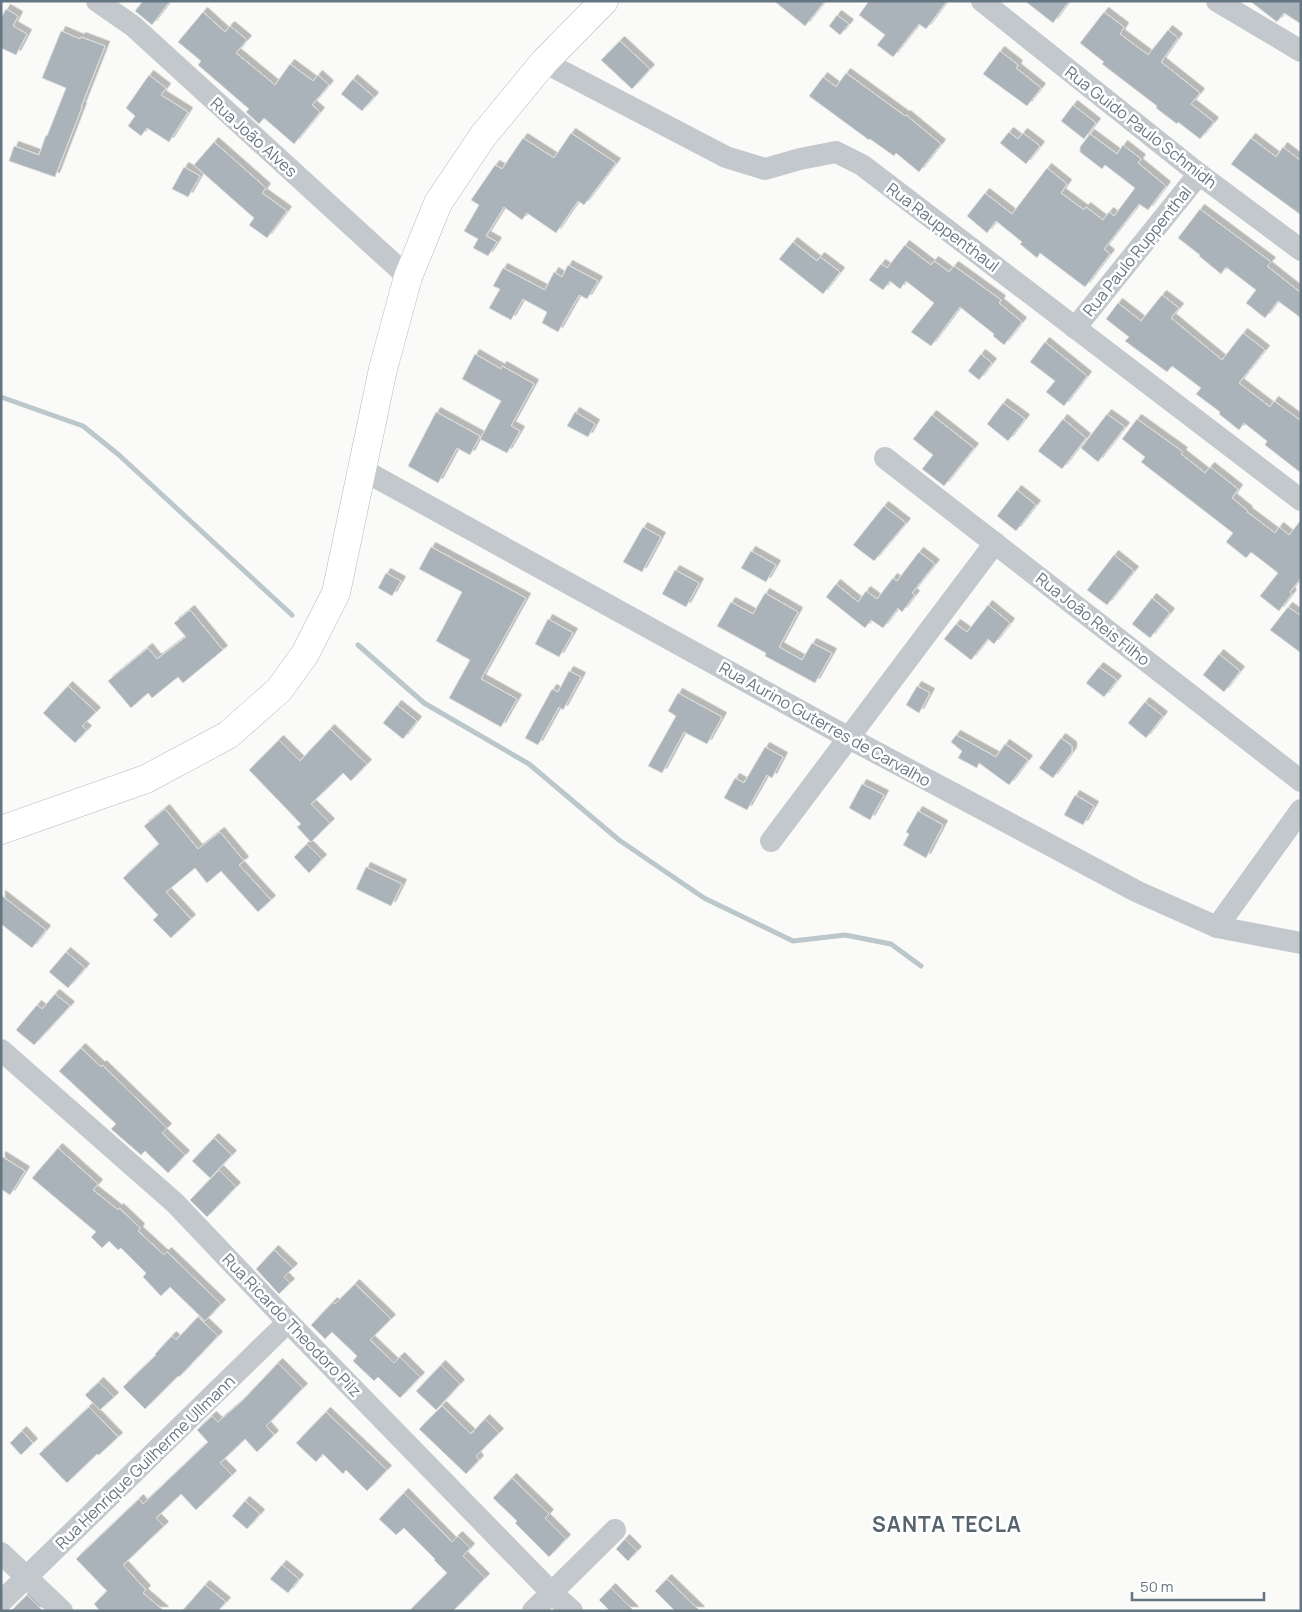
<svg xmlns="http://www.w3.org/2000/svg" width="1302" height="1612" font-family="Manrope,sans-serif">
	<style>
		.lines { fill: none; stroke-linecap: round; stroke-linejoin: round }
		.stream { stroke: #bbc7cb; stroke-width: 5 }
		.building { fill: #aab3b9; stroke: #dcdcda; filter: url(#shadow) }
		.major-casing { stroke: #b5babe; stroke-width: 29 }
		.minor { stroke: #c3c8cc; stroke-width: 22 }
		.major { stroke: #fff; stroke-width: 28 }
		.labels { text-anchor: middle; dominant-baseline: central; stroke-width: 5; stroke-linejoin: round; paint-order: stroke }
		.street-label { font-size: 16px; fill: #657683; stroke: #fff }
		.district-label { font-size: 21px; font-weight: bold; letter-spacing: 1px; fill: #57646e; stroke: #fff }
	</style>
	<defs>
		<filter id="shadow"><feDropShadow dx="4.5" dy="-4.5" stdDeviation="0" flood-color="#0004"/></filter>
	</defs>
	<rect width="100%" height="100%" fill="#fafaf8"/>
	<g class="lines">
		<g class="stream">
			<path d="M1,397L83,426L119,455L292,615"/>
			<path d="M358,645L424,703L529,764L619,840L704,898L793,941L845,935L891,944L921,966"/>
		</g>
	</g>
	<g class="building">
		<path d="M143,1H170L152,25L135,11Z"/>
		<path d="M774,1H825L805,26Z"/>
		<path d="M869,1H947L926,29L919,24L893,57L877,45L885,35L859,15Z"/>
		<path d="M1025,1H1069L1053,23Z"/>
		<path d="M1250,1H1301V24L1284,13L1277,22Z"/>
		<path d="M6,9L18,16L13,26L27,34L16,55L1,48V18Z"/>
		<path d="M203,12L225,32L230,26L247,40L236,53L275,85L290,64L313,81L318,75L329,85L312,105L320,112L294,144L264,118L259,124L246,112L249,109L198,65L201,61L178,42Z"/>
		<path d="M1104,12L1124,27L1120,34L1148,55L1168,30L1178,38L1161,62L1200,93L1191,104L1214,122L1200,139L1178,122L1177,124L1156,108L1157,106L1102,64L1104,62L1080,43Z"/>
		<path d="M837,15L849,24L840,35L829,26Z"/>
		<path d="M61,31L80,39L81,37L105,46L81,107H82L55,177L9,161L14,146L39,155L46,135L47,136L66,88L42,78Z"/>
		<path d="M620,41L650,69L632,89L601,60Z"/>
		<path d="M1000,51L1018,65L1016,68L1041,88L1027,106L983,74Z"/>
		<path d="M846,73L905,116L906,115L941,144L919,172L896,153L894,156L870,139L869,140L809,96L823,77L836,87Z"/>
		<path d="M149,75L166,88L161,95L188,112L169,142L147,128L141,136L128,126L135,116L126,108Z"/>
		<path d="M353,79L374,97L362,111L341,94Z"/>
		<path d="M1073,105L1096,123L1084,139L1061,121Z"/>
		<path d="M1009,132L1018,139L1023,133L1040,146L1026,164L1000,143Z"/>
		<path d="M571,133L616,163L584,205L578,201L556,233L527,213L522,220L504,207L486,236L497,242L488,256L473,248L478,239L464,231L479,205L471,200L495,165L502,169L523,138L554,158Z"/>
		<path d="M1090,134L1117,154L1123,145L1141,159L1138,163L1166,186L1148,210L1139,204L1104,249L1110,254L1085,287L1040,253L1037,258L1020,244L1022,242L996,221L987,233L967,216L985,193L1012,214L1047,168L1067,184L1061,193L1084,210L1086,207L1103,220L1109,212L1114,216L1135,188L1105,165L1102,169L1080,152V147Z"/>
		<path d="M1251,138L1276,157L1283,147L1301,161V215L1231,164Z"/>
		<path d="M214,142L266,188L262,193L287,211L267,238L249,225L254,218L194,165Z"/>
		<path d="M184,167L200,176L188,197L172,189Z"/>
		<path d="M1200,209L1271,262L1267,266L1301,293V318L1278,301L1265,318L1246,303L1256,290L1226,267L1221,274L1199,256L1200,255L1178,238Z"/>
		<path d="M793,242L817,261L820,257L840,272L823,294L779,259Z"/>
		<path d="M905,245L931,265L934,261L949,272L954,266L1001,300L999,303L1022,322L1004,345L993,336L994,334L960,307L931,346L911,332L934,303L906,281L900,289L890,281L883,290L869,280L881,264L887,268Z"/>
		<path d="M568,265L598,281L587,299L579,295L558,332L542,323L547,312L523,299L511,320L489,308L500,289L493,286L503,268L545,290L554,272L562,277Z"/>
		<path d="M1162,295L1179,308L1171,318L1222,360L1243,333L1265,350L1239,383L1270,407L1274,401L1301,421V473L1265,445L1267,441L1244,423L1239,430L1219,414L1220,412L1196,394L1201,388L1172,366L1167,372L1125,341L1129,337L1106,319L1118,303L1141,321Z"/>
		<path d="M1045,342L1087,376L1064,406L1046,392L1055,381L1030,362Z"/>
		<path d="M475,354L501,369L502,366L534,384L511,426L520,431L507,453L480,439L501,401L462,379Z"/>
		<path d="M981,354L992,363L979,380L968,371Z"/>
		<path d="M1003,403L1025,419L1008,441L987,424Z"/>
		<path d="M436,412L480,436L470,455L457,448L438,483L408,466Z"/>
		<path d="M575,412L595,424L588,437L567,426Z"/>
		<path d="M1107,414L1125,427L1098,462L1081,448Z"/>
		<path d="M932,415L974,448L944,486L922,469L933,455L913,439Z"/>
		<path d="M1063,419L1086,438L1062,469L1038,451Z"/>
		<path d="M1137,419L1183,452L1181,454L1205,473L1210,467L1238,489L1232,498L1248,511L1247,512L1275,533L1279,527L1289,535L1301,520V578L1290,592L1292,594L1279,611L1260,596L1278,573L1251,552L1246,558L1226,542L1233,533L1141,462L1145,457L1122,439Z"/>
		<path d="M1017,490L1036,505L1016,531L997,516Z"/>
		<path d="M884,506L906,523L874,561L853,545Z"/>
		<path d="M643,527L661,537L642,572L623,562Z"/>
		<path d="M431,547L526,598L481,679L517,699L501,727L449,698L470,660L436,641L462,592L419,569Z"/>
		<path d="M751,551L776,565L766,582L741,568Z"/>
		<path d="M919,552L935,564L912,593L915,595L902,612L898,608L883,628L871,620L865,628L826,597L836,584L858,602L866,591L877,599L893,578L897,581Z"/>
		<path d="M1114,555L1134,571L1107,605L1087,590Z"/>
		<path d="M675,570L699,583L686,607L662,594Z"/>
		<path d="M386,573L401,581L392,596L378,588Z"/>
		<path d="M765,593L798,612L779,647L802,660L812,643L832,653L815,683L765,656L766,653L717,626L731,602L753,614Z"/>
		<path d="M1152,598L1170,613L1150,638L1132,624Z"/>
		<path d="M988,605L1010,623L994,644L988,639L971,660L944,639L956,624L967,632Z"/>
		<path d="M1288,607L1301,616V653L1270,630Z"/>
		<path d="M190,610L223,650L183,683L178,677L152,698L148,693L131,708L108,681L148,648L157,659L186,637L174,623Z"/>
		<path d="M548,619L573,633L559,657L535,644Z"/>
		<path d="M1219,654L1240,671L1224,692L1203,675Z"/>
		<path d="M1099,667L1117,680L1104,697L1086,683Z"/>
		<path d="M569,671L581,677L563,710L559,707L538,745L525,738L552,689L558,692Z"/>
		<path d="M68,686L96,712L82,726L87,730L75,743L43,713Z"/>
		<path d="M917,686L930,693L919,713L906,705Z"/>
		<path d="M678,693L722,717L707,744L684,732L662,773L648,766L676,716L668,711Z"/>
		<path d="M1145,702L1163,716L1146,738L1128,723Z"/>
		<path d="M397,705L417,721L403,739L383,723Z"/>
		<path d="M330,729L367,764L351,781L343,773L311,804L330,823L311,842L297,827L301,824L249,770L279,740L300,761Z"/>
		<path d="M956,735L996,757L1005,744L1028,760L1009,785L979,763L977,768L958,758L962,751L951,742Z"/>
		<path d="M1061,738L1072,746V752L1053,778L1039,768Z"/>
		<path d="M765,747L783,757L772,778L767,775L747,810L724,798L735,778L744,783Z"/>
		<path d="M862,784L884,795L870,820L849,808Z"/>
		<path d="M1075,795L1094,806L1083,825L1064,815Z"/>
		<path d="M165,809L198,849L220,832L244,861L239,865L271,900L258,912L221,871L207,883L195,868L166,892L191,919L171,938L153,920L158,915L123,878L159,844L144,826Z"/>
		<path d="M918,811L943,825L926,858L903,845L909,834L906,832Z"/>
		<path d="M307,844L322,859L309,873L294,857Z"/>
		<path d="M366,867L402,884L391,906L356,889Z"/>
		<path d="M1,895L46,930L32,948L1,924Z"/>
		<path d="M66,952L85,968L68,988L49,972Z"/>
		<path d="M55,994L70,1006L34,1045L16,1030L37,1005L42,1009Z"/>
		<path d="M81,1048L101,1067L102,1065L167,1128L162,1133L185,1155L168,1173L145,1151L141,1155L111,1129L116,1124L59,1071Z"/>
		<path d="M214,1138L232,1155L210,1178L192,1161Z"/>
		<path d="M58,1148L98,1184L93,1190L118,1210L119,1208L140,1228L138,1231L164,1255L167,1252L221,1304L205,1321L170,1287L161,1296L143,1277L146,1273L121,1248L118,1250L109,1241L102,1248L91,1237L96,1232L32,1178Z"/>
		<path d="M1,1156L25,1171L10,1195L1,1189Z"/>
		<path d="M219,1170L236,1187L207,1217L190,1200Z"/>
		<path d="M274,1250L293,1268L284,1277L290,1283L279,1294L256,1269Z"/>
		<path d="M355,1284L391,1319L370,1340L394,1363L400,1357L420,1377L400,1398L378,1377L374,1381L353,1361L357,1356L332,1332L325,1339L311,1325L333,1302L335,1304Z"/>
		<path d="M198,1317L218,1336L179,1377L178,1376L145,1409L123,1387L156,1355L155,1354L172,1336L176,1340Z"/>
		<path d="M278,1363L303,1388L266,1426L274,1435L257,1452L245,1439L220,1463L232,1475L196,1510L181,1494L156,1518L164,1526L123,1565L146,1590L143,1593L164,1611H100L94,1604L107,1591L76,1559L139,1499L143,1504L208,1442L197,1430L212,1416L218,1422L242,1401Z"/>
		<path d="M441,1365L460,1384L436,1410L416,1391Z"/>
		<path d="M99,1382L114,1397L100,1410L85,1395Z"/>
		<path d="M442,1406L471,1434L485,1419L499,1433L476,1456L479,1460L466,1474L419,1429Z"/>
		<path d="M89,1407L118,1437L99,1455L97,1454L67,1483L39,1454Z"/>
		<path d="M326,1412L387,1470L367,1491L346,1470L343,1474L323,1454L316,1462L296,1443Z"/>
		<path d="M22,1431L33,1443L21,1455L10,1443Z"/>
		<path d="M512,1478L549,1514L545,1518L566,1539L549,1557L515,1523L517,1521L493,1498Z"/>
		<path d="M404,1493L452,1542L458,1536L470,1548L463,1556L485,1578L453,1611H409L447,1573L434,1560L435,1559L404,1528L396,1535L379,1519Z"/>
		<path d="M245,1501L260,1514L247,1529L232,1516Z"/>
		<path d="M625,1539L637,1551L628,1561L616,1549Z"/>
		<path d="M282,1565L299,1579L288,1593L270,1579Z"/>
		<path d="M667,1579L700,1611H675L655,1591Z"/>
		<path d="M205,1585L226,1602L218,1611H182Z"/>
		<path d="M611,1588L634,1611H610L599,1600Z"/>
		<path d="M27,1595L43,1611H11Z"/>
	</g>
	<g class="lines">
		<defs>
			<path id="major" d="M1,830L146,779L228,735L279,690L305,654L336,593L383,369L408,277L438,203L483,136L544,62L604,1"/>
		</defs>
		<use href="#major" class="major-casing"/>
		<g class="minor">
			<path d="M97,1L133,26L408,277"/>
			<path d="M982,1L1199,174L1301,250"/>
			<path d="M1217,1L1301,51"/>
			<path d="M544,62L726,157L765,169L800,159L836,152L862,165L1301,500"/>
			<path d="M1075,328L1199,174"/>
			<path d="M885,458L1301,781"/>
			<path d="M363,470L849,738L1138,892L1217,927L1301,943"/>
			<path d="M771,841L995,543"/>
			<path d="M1217,927L1301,810"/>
			<path d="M1,1050L175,1203L288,1322L552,1593L572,1611"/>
			<path d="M1,1553L62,1611"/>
			<path d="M1,1602L288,1322"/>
			<path d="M533,1611L615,1530"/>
		</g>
		<use href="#major" class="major"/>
	</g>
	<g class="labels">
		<g class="street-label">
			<text transform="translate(1141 127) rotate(38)">Rua Guido Paulo Schmidh</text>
			<text transform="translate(254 137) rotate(42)">Rua João Alves</text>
			<text transform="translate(943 227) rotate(37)">Rua Rauppenthaul</text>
			<text transform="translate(1137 251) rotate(-51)">Rua Paulo Ruppenthal</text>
			<text transform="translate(1093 619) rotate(38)">Rua João Reis Filho</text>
			<text transform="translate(825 724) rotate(29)">Rua Aurino Guterres de Carvalho</text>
			<text transform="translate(292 1325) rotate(46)">Rua Ricardo Theodoro Pilz</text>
			<text transform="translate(145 1462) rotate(-44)">Rua Henrique Guilherme Ullmann</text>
		</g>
		<g class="district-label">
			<text x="947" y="1524">SANTA TECLA</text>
		</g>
	</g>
	<rect width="1302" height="1612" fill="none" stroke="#657683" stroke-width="5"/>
	<path d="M1132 1592v8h132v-8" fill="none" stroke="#657683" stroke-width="2.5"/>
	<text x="1140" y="1592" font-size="15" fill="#657683" stroke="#ffffff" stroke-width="4" paint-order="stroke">50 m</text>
</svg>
